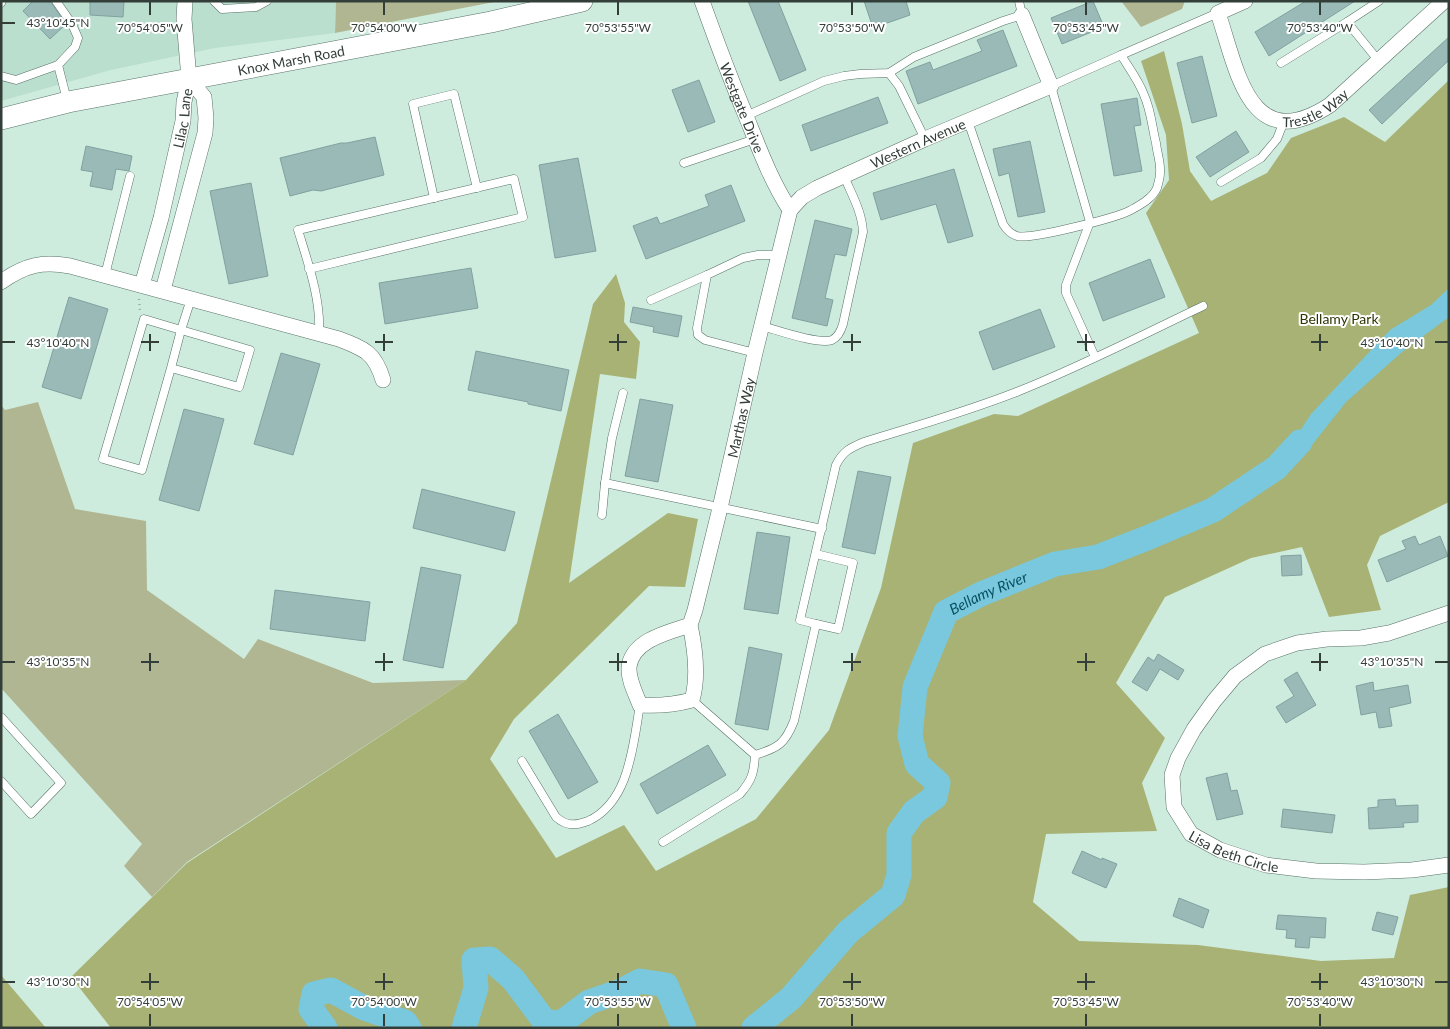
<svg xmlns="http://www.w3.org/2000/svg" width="1450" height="1029" font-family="Lato,sans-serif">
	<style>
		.built { fill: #badfcf }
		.green { fill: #b0b691 }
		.forest { fill: #a8b274 }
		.water { fill: #79c8de }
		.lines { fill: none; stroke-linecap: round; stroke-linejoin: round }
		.river { stroke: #79c8de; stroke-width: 25 }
		.building { fill: #9abab8; stroke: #80a19f }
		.lane-casing { stroke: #587267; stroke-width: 9 }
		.street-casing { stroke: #587267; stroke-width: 16 }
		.secondary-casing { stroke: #587267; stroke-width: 22 }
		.path { stroke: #96ada2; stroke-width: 2.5; stroke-dasharray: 1 4; stroke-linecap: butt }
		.lane { stroke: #fff; stroke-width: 8 }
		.street { stroke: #fff; stroke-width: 15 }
		.secondary { stroke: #fff; stroke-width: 21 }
		.ticks { fill: none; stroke: #333e39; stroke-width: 2 }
		.labels { text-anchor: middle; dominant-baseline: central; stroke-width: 4; stroke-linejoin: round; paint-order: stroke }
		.street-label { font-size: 14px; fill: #333e39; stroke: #fff }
		.park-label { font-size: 14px; fill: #303504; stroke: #fff }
		.water-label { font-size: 15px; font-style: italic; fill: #095060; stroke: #fff }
		.ticks-label { font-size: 12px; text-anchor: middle; fill: #333e39; stroke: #fff; stroke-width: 4; stroke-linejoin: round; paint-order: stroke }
	</style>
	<rect width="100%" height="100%" fill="#ceecde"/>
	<path class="built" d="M1,1H336L335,33L215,48L111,70L1,101Z"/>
	<g class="green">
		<path d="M336,1H499L335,33Z"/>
		<path d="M1121,1H1185L1182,9L1141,27Z"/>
		<path d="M38,402L75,509L146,521L147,590L244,659L258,639L373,683L466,680L187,862L152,897L124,866L142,844L1,688V405L5,410Z"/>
	</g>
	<g class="forest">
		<path d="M1164,51L1182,124L1190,171L1211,201L1267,173L1291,138L1344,117L1385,142L1449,80V502L1380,536L1367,565L1381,610L1329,617L1302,547L1251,558L1165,597L1116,683L1165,738L1142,783L1157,831L1046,834L1033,902L1079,941L1198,945L1321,961L1394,958L1410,895L1449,887V1028H111L71,977L187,863L466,680L517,623L593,304L616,274L625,303L624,322L640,342L636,379L600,374L569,583L668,513L698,519L685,587L649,586L514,719L490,759L556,858L624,825L656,871L756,819L829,730L881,588L913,443L994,414L1018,416L1199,333L1146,213L1169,180L1166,135L1141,61Z"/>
		<path d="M1,975L46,1028H1Z"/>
	</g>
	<path class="water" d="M1449,288V317L1402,352L1346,402L1312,445L1276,468L1311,414L1390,330L1431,305Z"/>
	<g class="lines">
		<g class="river">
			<path d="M325,1028L311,1009L314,994L331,990L364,1008L405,1022L409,1028"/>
			<path d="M464,1028L476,988L474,960L490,959L513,979L545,1022L561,1023L589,1002L621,991L640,981L666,985L684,1028"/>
			<path id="s1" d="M754,1028L791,998L848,932L893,895L899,875V833L914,812L935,797L938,783L917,764L910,736L915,687L946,612L981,594L1055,564L1098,557L1147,538L1213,510L1276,468L1300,442"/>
		</g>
	</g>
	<g class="building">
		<path d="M33,1H50L66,24L50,39L23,11Z"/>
		<path d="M90,1H124L123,17L90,15Z"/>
		<path d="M748,1H778L806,70L780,81Z"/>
		<path d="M864,1H906L910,15L873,28Z"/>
		<path d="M1093,1L1104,27L1062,44L1051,18Z"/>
		<path d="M1306,1H1355L1269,56L1255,32Z"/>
		<path d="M1003,30L1017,66L918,104L906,71L930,62L933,70L982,51L977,40Z"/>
		<path d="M1449,37V60L1382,124L1369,110Z"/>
		<path d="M1202,56L1217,116L1192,123L1177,63Z"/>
		<path d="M699,80L715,122L688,132L672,90Z"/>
		<path d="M878,97L888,123L811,151L802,125Z"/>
		<path d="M1137,98L1141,125L1134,126L1142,171L1114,176L1101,104Z"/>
		<path d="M1236,131L1249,152L1210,177L1196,157Z"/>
		<path d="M375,137L384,175L321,191L313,190L290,196L280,158L341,143H347Z"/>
		<path d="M1030,141L1045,212L1018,217L1009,173L999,176L993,149Z"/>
		<path d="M86,146L132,156L129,171L116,169L112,190L90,186L93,172L81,170Z"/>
		<path d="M578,158L596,251L555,258L539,165Z"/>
		<path d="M954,169L973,236L948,243L936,204L881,220L873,193Z"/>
		<path d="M251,183L268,276L229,284L210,191Z"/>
		<path d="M731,185L745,221L646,259L633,226L657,217L660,224L709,206L705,195Z"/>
		<path d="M815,220L852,229L846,256L835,254L825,298L833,300L827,326L792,318Z"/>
		<path d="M1150,259L1165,297L1103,321L1089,283Z"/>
		<path d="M471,268L478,308L385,324L379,283Z"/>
		<path d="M69,297L108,309L81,399L42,387Z"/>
		<path d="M633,307L682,316L678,337L653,332L654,327L630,322Z"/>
		<path d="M1040,309L1055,347L993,370L979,332Z"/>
		<path d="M476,351L569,370L561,411L528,404V402L468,390Z"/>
		<path d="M281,353L320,364L293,455L254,444Z"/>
		<path d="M640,399L673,405L658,482L625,476Z"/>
		<path d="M184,409L224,419L199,511L159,500Z"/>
		<path d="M858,471L891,477L875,554L842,547Z"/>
		<path d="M422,489L515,512L505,551L413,528Z"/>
		<path d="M757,532L790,537L778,614L744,609Z"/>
		<path d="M1415,536L1419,545L1440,536L1448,556L1387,582L1378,560L1406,549L1402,541Z"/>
		<path d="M1301,555L1302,575L1282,576L1281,556Z"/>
		<path d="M421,567L461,575L443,668L403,660Z"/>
		<path d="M275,590L370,602L365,641L270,629Z"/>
		<path d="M749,647L782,654L768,730L735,724Z"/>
		<path d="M1158,654L1184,670L1178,680L1160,669L1147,691L1132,682L1148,657L1154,661Z"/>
		<path d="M1297,672L1316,705L1286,723L1276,707L1294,696L1284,680Z"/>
		<path d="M1373,682L1374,691L1408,685L1411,703L1389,708L1392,726L1379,728L1376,712L1361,715L1356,686Z"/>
		<path d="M558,714L598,782L568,799L529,731Z"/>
		<path d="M708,745L726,775L657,814L640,784Z"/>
		<path d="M1227,773L1231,791L1237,790L1243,814L1217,820L1206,778Z"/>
		<path d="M1395,799L1396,806L1418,805V822L1403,823L1404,827L1369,829L1368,808L1378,807V800Z"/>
		<path d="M1283,809L1335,815L1332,833L1281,827Z"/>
		<path d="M1082,851L1102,860V858L1117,864L1106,888L1072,873Z"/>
		<path d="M1179,898L1209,910L1203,928L1173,916Z"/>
		<path d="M1377,912L1398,917L1393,935L1372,930Z"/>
		<path d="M1278,915L1326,918L1325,938L1310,937L1309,948L1295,947L1296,939L1286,938L1287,930L1276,929Z"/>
	</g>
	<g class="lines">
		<defs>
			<g id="lane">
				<path d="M56,1L72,24L78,38L75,47L58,65"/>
				<path d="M214,1L222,9L256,7L267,1"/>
				<path d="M1,3L2,1"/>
				<path d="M1121,55L1218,13"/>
				<path d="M1378,60L1347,22L1379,1"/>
				<path d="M1281,63L1347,22"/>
				<path d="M889,73L899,86L925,139"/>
				<path d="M1,76L16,80L58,65L67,100"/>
				<path d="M746,116L824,81L844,76L860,74L889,73L914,57L1003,21L1022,15L1019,1"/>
				<path d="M968,121L1003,224C1006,229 1010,234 1017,236C1030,240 1116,218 1131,210C1140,205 1153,198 1157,188C1158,184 1160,178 1160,173C1161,163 1157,153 1156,143C1152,127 1151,110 1144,95C1139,81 1129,68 1121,55L1051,86L1090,222L1066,285V293L1095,357"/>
				<path d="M684,163L755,139"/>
				<path d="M1221,182L1261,158L1277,139L1284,121"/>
				<path d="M434,198L413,104L454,94L477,188"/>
				<path d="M309,269L523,217L514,179L298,230C308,263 321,299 319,333"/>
				<path d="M105,275L130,176"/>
				<path d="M651,300L707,275"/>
				<path d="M762,326C777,330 818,345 832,340C838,337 841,331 843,324L863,232C862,212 852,195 844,176"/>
				<path d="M755,353L705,340L698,335L697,328L707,275L743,258L758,255H780"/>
				<path d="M171,368L181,330L144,319L103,459L142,470L171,368L239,387L250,350L181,330L191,299"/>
				<path d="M623,393L612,438L605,483L822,529"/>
				<path d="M602,515L605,483"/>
				<path d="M816,624L800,620L836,465C843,451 850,448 864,442C916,426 969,411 1019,391C1082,366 1142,335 1203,306"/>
				<path d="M692,700L755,755"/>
				<path d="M1,717L61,783L31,814L1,781"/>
				<path d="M522,761L556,817C566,826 575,826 588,821C630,802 633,744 640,705"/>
				<path d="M663,842L740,794C752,780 754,773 755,755C778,748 785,744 794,721L816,624L838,629L853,563L816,554"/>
			</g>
			<g id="street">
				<path id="s2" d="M702,1C716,40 730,78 746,116C759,148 771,181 790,210"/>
				<path id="s3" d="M1245,1L1218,13C1237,69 1249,158 1330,105L1444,1"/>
				<path d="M1,282C25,265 42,261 70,266L339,339C365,349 375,353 383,380"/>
				<path id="s4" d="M142,285L161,218L183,121L184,102L189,79L184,19L185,1"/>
				<path d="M163,290L205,133L206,118L204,97L189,79"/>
				<path id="s5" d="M1449,613L1389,633L1361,638L1327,639L1297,643L1265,654L1235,676L1214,701L1194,729L1178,758L1172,775L1174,807L1191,834L1220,850L1266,865L1316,871L1364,872L1412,870L1449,865"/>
				<path id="s6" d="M690,625C695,648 699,676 692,700C674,705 659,706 640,705C636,694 628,680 629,667C632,640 669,632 690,625L695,610L720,508L755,353L790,210L802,197L817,188L925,139L1051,86L1022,15"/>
			</g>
			<g id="secondary">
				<path id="s7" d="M1,119L68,102L491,22L582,1"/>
			</g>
		</defs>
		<use href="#lane" class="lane-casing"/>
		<use href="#street" class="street-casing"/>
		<use href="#secondary" class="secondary-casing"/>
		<path class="path" d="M139,299L140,311"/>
		<use href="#lane" class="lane"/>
		<use href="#street" class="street"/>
		<use href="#secondary" class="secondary"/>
	</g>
	<path class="ticks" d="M150,2V15M384,2V15M618,2V15M852,2V15M1086,2V15M1320,2V15M2,23H15M150,334V351M384,334V351M618,334V351M852,334V351M1086,334V351M1320,334V351M2,342H15M141,342H159M375,342H393M609,342H627M843,342H861M1077,342H1095M1311,342H1328M1435,342H1448M150,653V671M384,653V671M618,653V671M852,653V671M1086,653V671M1320,653V671M2,662H15M141,662H159M375,662H393M609,662H627M843,662H861M1077,662H1095M1311,662H1328M1435,662H1448M150,973V990M384,973V990M618,973V990M852,973V990M1086,973V990M1320,973V990M2,982H15M141,982H159M375,982H393M609,982H627M843,982H861M1077,982H1095M1311,982H1328M1435,982H1448M150,1014V1026M384,1014V1026M618,1014V1026M852,1014V1026M1086,1014V1026M1320,1014V1026"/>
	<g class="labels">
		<g class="street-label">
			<text stroke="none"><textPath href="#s7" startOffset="296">Knox Marsh Road</textPath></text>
			<text stroke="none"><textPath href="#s3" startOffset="198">Trestle Way</textPath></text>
			<text stroke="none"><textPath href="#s2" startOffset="114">Westgate Drive</textPath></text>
			<text stroke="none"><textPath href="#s4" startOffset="172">Lilac Lane</textPath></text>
			<text stroke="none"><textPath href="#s6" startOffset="819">Western Avenue</textPath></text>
			<text stroke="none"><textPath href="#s6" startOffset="460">Marthas Way</textPath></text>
			<text stroke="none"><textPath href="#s5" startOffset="456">Lisa Beth Circle</textPath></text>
		</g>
		<g class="park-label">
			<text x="1339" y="318">Bellamy Park</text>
		</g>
		<g class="water-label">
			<text stroke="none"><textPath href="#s1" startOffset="556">Bellamy River</textPath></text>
		</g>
	</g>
	<g class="ticks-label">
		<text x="58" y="27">43°10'45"N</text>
		<text x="150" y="32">70°54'05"W</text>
		<text x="384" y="32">70°54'00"W</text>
		<text x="618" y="32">70°53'55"W</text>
		<text x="852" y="32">70°53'50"W</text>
		<text x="1086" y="32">70°53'45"W</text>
		<text x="1320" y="32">70°53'40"W</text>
		<text x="58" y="347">43°10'40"N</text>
		<text x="1392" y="347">43°10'40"N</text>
		<text x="58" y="666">43°10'35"N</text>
		<text x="1392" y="666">43°10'35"N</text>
		<text x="58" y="986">43°10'30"N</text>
		<text x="1392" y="986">43°10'30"N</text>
		<text x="150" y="1006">70°54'05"W</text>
		<text x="384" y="1006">70°54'00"W</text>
		<text x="618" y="1006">70°53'55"W</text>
		<text x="852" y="1006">70°53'50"W</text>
		<text x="1086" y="1006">70°53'45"W</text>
		<text x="1320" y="1006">70°53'40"W</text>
	</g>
	<rect width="1450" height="1029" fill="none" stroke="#333e39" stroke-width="5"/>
</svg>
